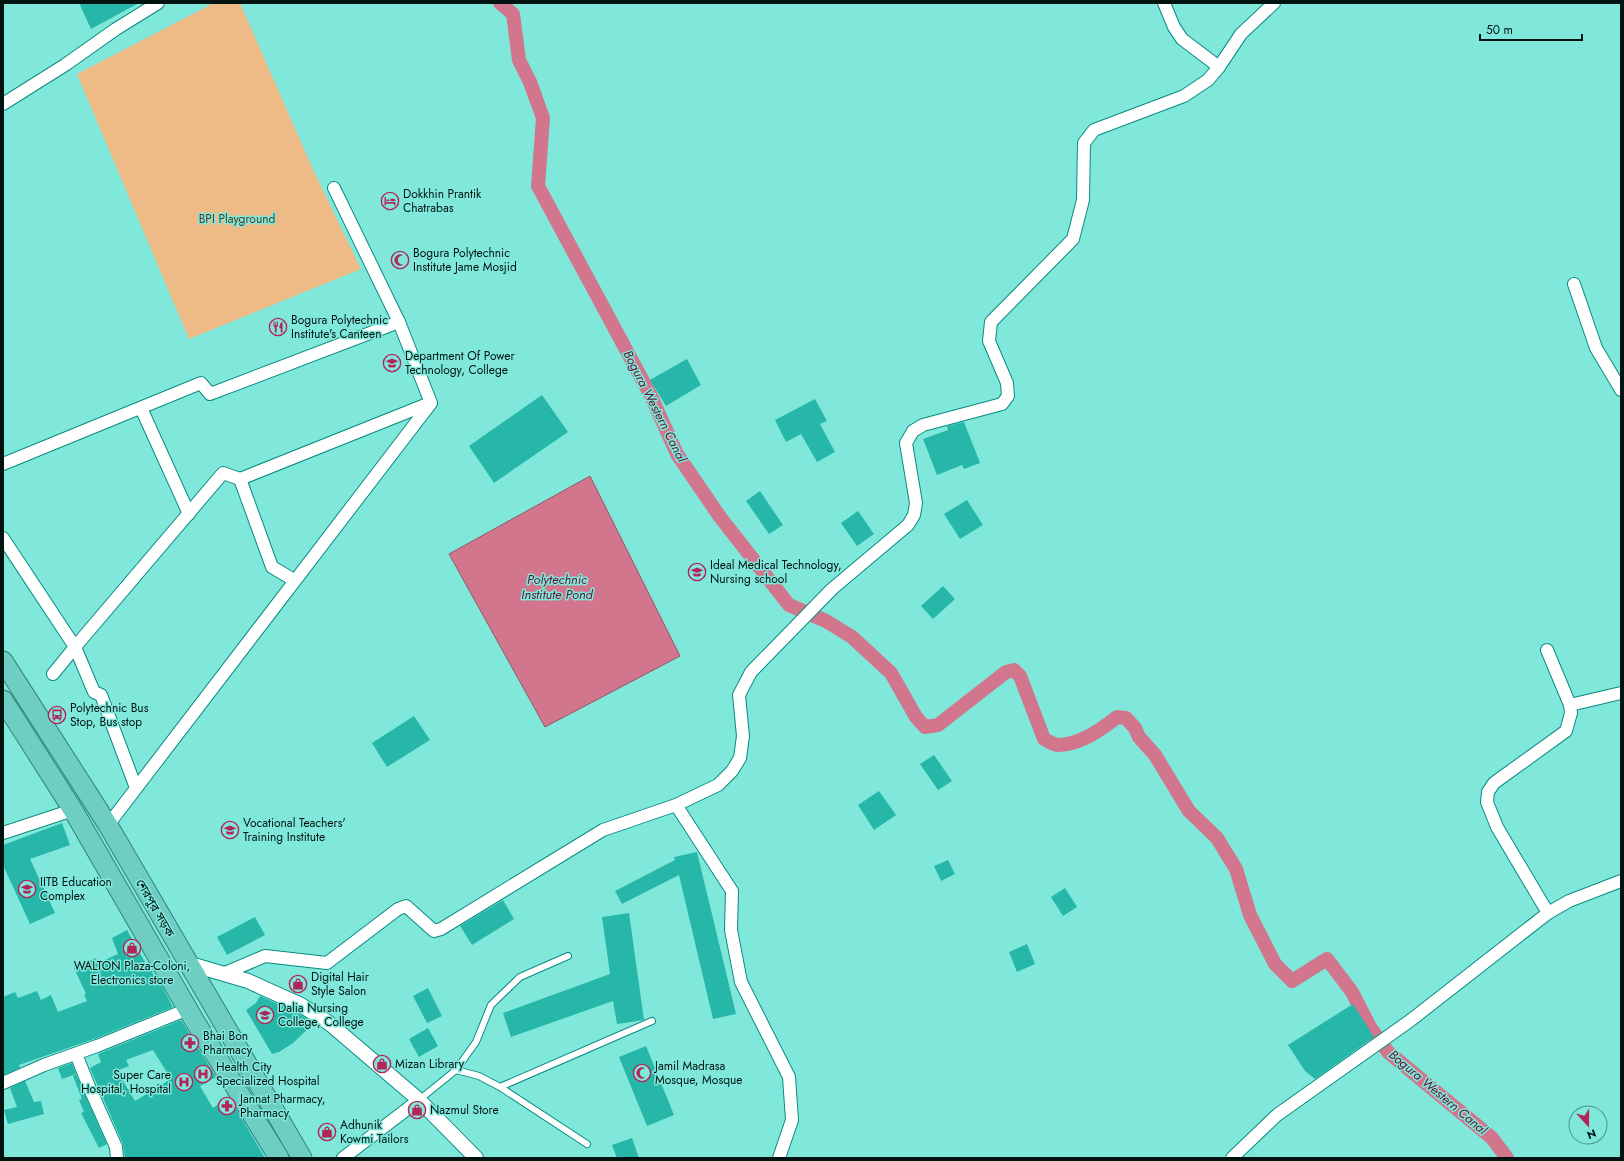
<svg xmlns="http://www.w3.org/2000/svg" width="1624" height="1161" font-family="Jost,'Noto Sans Bengali',sans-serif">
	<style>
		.green { fill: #eeba86 }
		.water { fill: #d1768c; stroke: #925867 }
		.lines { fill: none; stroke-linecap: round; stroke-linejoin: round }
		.canal { stroke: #d1768c; stroke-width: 14 }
		.building { fill: #27b7a9; fill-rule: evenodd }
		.service-casing { stroke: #098b80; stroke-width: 8 }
		.minor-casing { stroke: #098b80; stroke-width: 14 }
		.tertiary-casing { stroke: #098b80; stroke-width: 16 }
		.trunk-casing { stroke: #30847b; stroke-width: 21 }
		.service { stroke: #fff; stroke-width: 6 }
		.minor { stroke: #fff; stroke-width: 12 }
		.tertiary { stroke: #fff; stroke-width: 14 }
		.trunk { stroke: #6ecec3; stroke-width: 19 }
		.labels { text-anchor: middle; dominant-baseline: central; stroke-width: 3; stroke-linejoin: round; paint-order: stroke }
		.poi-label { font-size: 12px; fill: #001311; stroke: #80e8db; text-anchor: start }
		.park-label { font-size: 12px; fill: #563a1d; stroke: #80e8db }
		.street-label { font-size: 12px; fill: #001311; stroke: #80e8db }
		.water-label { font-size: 13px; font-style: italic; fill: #65122f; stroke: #80e8db }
	</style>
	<rect width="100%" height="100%" fill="#80e8db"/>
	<path class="green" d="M214,3H240L315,174L361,269L189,339L77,74Z"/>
	<path class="water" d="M590,476L680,656L545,727L449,554Z"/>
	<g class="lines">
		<path class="canal" d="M500,3L513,14L519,60L530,82L543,118L538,186L651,396L677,454L720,517L789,605L826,621L852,637L891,673L916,717L925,727L938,725L1006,672L1014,670L1020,676L1044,739C1048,741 1054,745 1058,745C1079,745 1101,730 1117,717L1126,718L1135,728L1139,737L1155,755L1189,811L1217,838L1236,869L1250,915L1275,964L1292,981L1327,959L1352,992L1370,1027L1388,1052L1492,1138L1507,1158"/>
	</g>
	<g class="building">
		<path d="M79,3H139L91,29Z"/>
		<path d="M687,359L701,385L666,406L650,380Z"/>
		<path d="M542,395L568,432L494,483L469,446Z"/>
		<path d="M815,399L827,421L820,424L835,452L817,462L801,434L786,442L775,420Z"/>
		<path d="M964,422L980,463L964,469L962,465L937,475L923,439L948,430L947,426Z"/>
		<path d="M760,491L783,525L769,534L746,501Z"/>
		<path d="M967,500L983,525L960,539L944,514Z"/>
		<path d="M858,511L874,534L857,546L841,523Z"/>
		<path d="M943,586L955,599L933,619L921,606Z"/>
		<path d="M414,716L430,740L387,767L372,743Z"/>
		<path d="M934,755L952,781L938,790L920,764Z"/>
		<path d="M879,791L896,815L874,830L858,805Z"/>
		<path d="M62,823L70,845L30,859L55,913L30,924L3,865V845Z"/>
		<path d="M697,852L736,1014L713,1019L679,875L622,904L615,891L675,860L674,857Z"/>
		<path d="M948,860L955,874L941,881L934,866Z"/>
		<path d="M1065,888L1077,907L1063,916L1051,897Z"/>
		<path d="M503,900L514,919L472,945L460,926Z"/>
		<path d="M629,913L644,1020L617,1024L613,1001L511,1037L503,1013L610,974L602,917Z"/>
		<path d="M255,917L265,935L227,955L217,937Z"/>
		<path d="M127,930L146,964H148L154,976L156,975L173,1007L94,1039L19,1065L20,1068L3,1075V997L15,992L18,998L37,991L41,1000L51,995L58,1012L87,1001L84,995L86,994L74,968L96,958L98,963L118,954L112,938Z"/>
		<path d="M1027,944L1035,964L1017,972L1009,952Z"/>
		<path d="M428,988L442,1016L427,1023L413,996Z"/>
		<path d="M260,996L296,1012L314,1023L293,1043L279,1052L272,1054L246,1010L256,1003Z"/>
		<path d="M1353,1004L1374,1037L1315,1079L1305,1071L1288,1045Z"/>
		<path d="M181,1020L216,1077L200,1086L213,1108L229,1097L265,1158H125L123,1144L90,1068L101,1062L98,1054ZM153,1050L171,1079L135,1101L117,1071L129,1066L126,1060Z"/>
		<path d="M428,1028L438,1046L419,1057L409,1039Z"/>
		<path d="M646,1046L674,1115L647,1126L619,1057Z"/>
		<path d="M72,1063L76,1074L62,1079L58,1068Z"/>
		<path d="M76,1074L107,1144L99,1148L81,1113L84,1112L79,1100L82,1099L73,1076Z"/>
		<path d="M25,1081L34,1102L41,1101L44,1114L8,1124L4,1110L17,1107L10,1088Z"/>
		<path d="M632,1138L639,1158H617L612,1145Z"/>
	</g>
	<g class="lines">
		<defs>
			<g id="service">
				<path d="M456,1070L479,1076L500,1087L587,1144"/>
				<path d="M500,1087L652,1021"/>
				<path d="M419,1100L456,1070L476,1042L491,1005L520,977L568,956"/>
			</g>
			<g id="minor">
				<path d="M1219,67L1241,34L1274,3"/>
				<path d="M3,104L65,65L116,29L158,3"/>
				<path d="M1574,284L1596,348L1621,390"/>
				<path d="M141,408L189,514"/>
				<path d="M3,464L201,383L210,394L399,322"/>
				<path d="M3,538L75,647L223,473L240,479"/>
				<path d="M294,580L272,567L240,479L430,403"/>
				<path d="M1547,650L1570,705L1571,713L1566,731L1494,783L1488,792L1487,802L1497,827L1548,913"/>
				<path d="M53,674L75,647L94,692L101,695L136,788"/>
				<path d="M1570,705L1621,693"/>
				<path d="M676,805L732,891L731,930L741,982L789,1077L792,1120L779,1158"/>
				<path d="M108,825L431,403L399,322L334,188"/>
				<path d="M3,833L73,810"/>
				<path d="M225,973L265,956L327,963L398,909L406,906L434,931L441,929L603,830L676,805L718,785L732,771L740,758L743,736L739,695L751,672L832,589L908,525L914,515L916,503L906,443L913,431L923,425L1002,404L1008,396L1007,383L989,341L991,322L1073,239L1083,200L1084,143L1094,130L1184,96L1208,80L1219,67L1182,39L1174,27L1164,3"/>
				<path d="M76,1054L90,1089L116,1147L117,1158"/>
				<path d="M3,1083L44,1065L97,1046L188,1009"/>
				<path d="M343,1158L419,1100"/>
				<path d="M1232,1158L1277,1115L1411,1020L1548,913L1569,901L1621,881"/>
			</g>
			<path id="tertiary" d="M187,963L248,981L301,1005L329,1023L419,1100L476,1158"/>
			<g id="trunk">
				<path d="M3,661L108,825L302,1158"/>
				<path d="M3,700L73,810L194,1020L279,1158"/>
			</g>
		</defs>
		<use href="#service" class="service-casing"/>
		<use href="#minor" class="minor-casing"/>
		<use href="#tertiary" class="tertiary-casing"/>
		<use href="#trunk" class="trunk-casing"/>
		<use href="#service" class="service"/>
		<use href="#minor" class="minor"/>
		<use href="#tertiary" class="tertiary"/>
		<use href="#trunk" class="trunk"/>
	</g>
	<defs>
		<symbol id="hotel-ring" viewBox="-11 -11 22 22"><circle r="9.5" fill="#80e8db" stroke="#b32458" stroke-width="1.5"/><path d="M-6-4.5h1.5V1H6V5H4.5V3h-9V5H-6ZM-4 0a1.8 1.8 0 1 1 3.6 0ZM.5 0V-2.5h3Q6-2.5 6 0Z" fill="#b32458"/></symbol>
		<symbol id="mosque-ring" viewBox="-11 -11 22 22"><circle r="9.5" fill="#80e8db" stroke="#b32458" stroke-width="1.5"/><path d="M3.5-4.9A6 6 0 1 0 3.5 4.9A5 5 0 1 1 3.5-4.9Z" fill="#b32458"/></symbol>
		<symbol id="restaurant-ring" viewBox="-11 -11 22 22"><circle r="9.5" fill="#80e8db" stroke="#b32458" stroke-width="1.5"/><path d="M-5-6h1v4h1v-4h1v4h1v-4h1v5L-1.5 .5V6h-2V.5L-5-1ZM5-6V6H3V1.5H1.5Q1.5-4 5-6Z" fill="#b32458"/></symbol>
		<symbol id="university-ring" viewBox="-11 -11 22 22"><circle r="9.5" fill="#80e8db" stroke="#b32458" stroke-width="1.5"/><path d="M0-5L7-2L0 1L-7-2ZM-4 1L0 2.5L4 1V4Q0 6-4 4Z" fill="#b32458"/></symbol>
		<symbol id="school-ring" viewBox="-11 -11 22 22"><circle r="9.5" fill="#80e8db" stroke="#b32458" stroke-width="1.5"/><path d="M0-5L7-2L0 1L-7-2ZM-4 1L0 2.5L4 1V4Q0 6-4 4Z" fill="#b32458"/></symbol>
		<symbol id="bus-ring" viewBox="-11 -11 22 22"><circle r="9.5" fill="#80e8db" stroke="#b32458" stroke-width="1.5"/><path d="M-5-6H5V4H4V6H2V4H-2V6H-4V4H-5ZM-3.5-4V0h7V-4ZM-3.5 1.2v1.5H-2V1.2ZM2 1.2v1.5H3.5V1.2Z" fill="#b32458"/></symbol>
		<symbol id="shop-ring" viewBox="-11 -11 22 22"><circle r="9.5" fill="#80e8db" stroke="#b32458" stroke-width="1.5"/><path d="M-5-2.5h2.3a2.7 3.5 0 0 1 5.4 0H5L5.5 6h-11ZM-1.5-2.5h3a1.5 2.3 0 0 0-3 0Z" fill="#b32458"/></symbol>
		<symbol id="pharmacy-ring" viewBox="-11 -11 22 22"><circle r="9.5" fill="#80e8db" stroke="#b32458" stroke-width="1.5"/><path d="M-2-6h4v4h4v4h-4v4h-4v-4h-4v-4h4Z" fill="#b32458"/></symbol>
		<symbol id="hospital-ring" viewBox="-11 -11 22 22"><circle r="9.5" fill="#80e8db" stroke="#b32458" stroke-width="1.5"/><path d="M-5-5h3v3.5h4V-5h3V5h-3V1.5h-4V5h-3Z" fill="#b32458"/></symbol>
	</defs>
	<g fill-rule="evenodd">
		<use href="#hotel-ring" x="380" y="191" width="20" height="20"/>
		<use href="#mosque-ring" x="390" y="250" width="20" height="20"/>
		<use href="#restaurant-ring" x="268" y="317" width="20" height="20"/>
		<use href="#university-ring" x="382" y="353" width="20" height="20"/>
		<use href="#school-ring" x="687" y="562" width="20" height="20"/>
		<use href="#bus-ring" x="47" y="705" width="20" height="20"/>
		<use href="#university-ring" x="220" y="820" width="20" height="20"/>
		<use href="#university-ring" x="17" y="879" width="20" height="20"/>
		<use href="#shop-ring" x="122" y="938" width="20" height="20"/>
		<use href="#shop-ring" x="288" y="974" width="20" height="20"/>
		<use href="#university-ring" x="255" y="1005" width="20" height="20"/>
		<use href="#pharmacy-ring" x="180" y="1033" width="20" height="20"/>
		<use href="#shop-ring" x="372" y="1054" width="20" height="20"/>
		<use href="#mosque-ring" x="632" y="1063" width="20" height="20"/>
		<use href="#hospital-ring" x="193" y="1064" width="20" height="20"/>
		<use href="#hospital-ring" x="174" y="1072" width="20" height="20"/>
		<use href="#pharmacy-ring" x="217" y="1096" width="20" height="20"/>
		<use href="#shop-ring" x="407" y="1100" width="20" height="20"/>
		<use href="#shop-ring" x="317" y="1122" width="20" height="20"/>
	</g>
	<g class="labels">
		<g class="poi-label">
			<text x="403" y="194">Dokkhin Prantik<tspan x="403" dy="14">Chatrabas</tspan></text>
			<text x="413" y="253">Bogura Polytechnic<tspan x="413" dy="14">Institute Jame Mosjid</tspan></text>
			<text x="291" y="320">Bogura Polytechnic<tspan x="291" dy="14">Institute's Canteen</tspan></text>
			<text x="405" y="356">Department Of Power<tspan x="405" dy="14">Technology, College</tspan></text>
			<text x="710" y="565">Ideal Medical Technology,<tspan x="710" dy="14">Nursing school</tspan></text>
			<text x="70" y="708">Polytechnic Bus<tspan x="70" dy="14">Stop, Bus stop</tspan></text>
			<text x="243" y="823">Vocational Teachers'<tspan x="243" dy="14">Training Institute</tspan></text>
			<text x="40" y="882">IITB Education<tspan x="40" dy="14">Complex</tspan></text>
			<text x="132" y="966" text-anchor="middle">WALTON Plaza-Coloni,<tspan x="132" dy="14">Electronics store</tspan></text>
			<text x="311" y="977">Digital Hair<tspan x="311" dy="14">Style Salon</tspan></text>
			<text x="278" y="1008">Dalia Nursing<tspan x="278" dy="14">College, College</tspan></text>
			<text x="203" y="1036">Bhai Bon<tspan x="203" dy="14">Pharmacy</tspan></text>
			<text x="395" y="1064">Mizan Library</text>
			<text x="655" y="1066">Jamil Madrasa<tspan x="655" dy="14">Mosque, Mosque</tspan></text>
			<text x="216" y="1067">Health City<tspan x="216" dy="14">Specialized Hospital</tspan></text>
			<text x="171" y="1075" text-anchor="end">Super Care<tspan x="171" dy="14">Hospital, Hospital</tspan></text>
			<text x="240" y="1099">Jannat Pharmacy,<tspan x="240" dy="14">Pharmacy</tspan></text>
			<text x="430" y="1110">Nazmul Store</text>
			<text x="340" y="1125">Adhunik<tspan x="340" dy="14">Kowmi Tailors</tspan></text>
		</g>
		<g class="park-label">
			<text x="237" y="219">BPI Playground</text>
		</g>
		<g class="street-label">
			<text transform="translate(155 908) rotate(60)">শেরপুর সড়ক</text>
		</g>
		<g class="water-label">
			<text transform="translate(655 406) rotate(63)">Bogura Western Canal</text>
			<text x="557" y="579">Polytechnic<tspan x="557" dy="15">Institute Pond</tspan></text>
			<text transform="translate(1438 1092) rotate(40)">Bogura Western Canal</text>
		</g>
	</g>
	<rect width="1624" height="1161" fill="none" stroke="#001311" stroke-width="8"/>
	<g transform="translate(1588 1125) rotate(159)"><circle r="19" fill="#80e8db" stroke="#4d938a"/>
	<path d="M0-3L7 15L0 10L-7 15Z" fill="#b32458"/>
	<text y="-6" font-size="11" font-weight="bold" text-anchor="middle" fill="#001311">N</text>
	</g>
	<path d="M1480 34v6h102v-6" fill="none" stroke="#001311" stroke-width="2"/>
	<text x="1486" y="34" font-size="12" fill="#001311" stroke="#80e8db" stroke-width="3" paint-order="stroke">50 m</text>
</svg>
